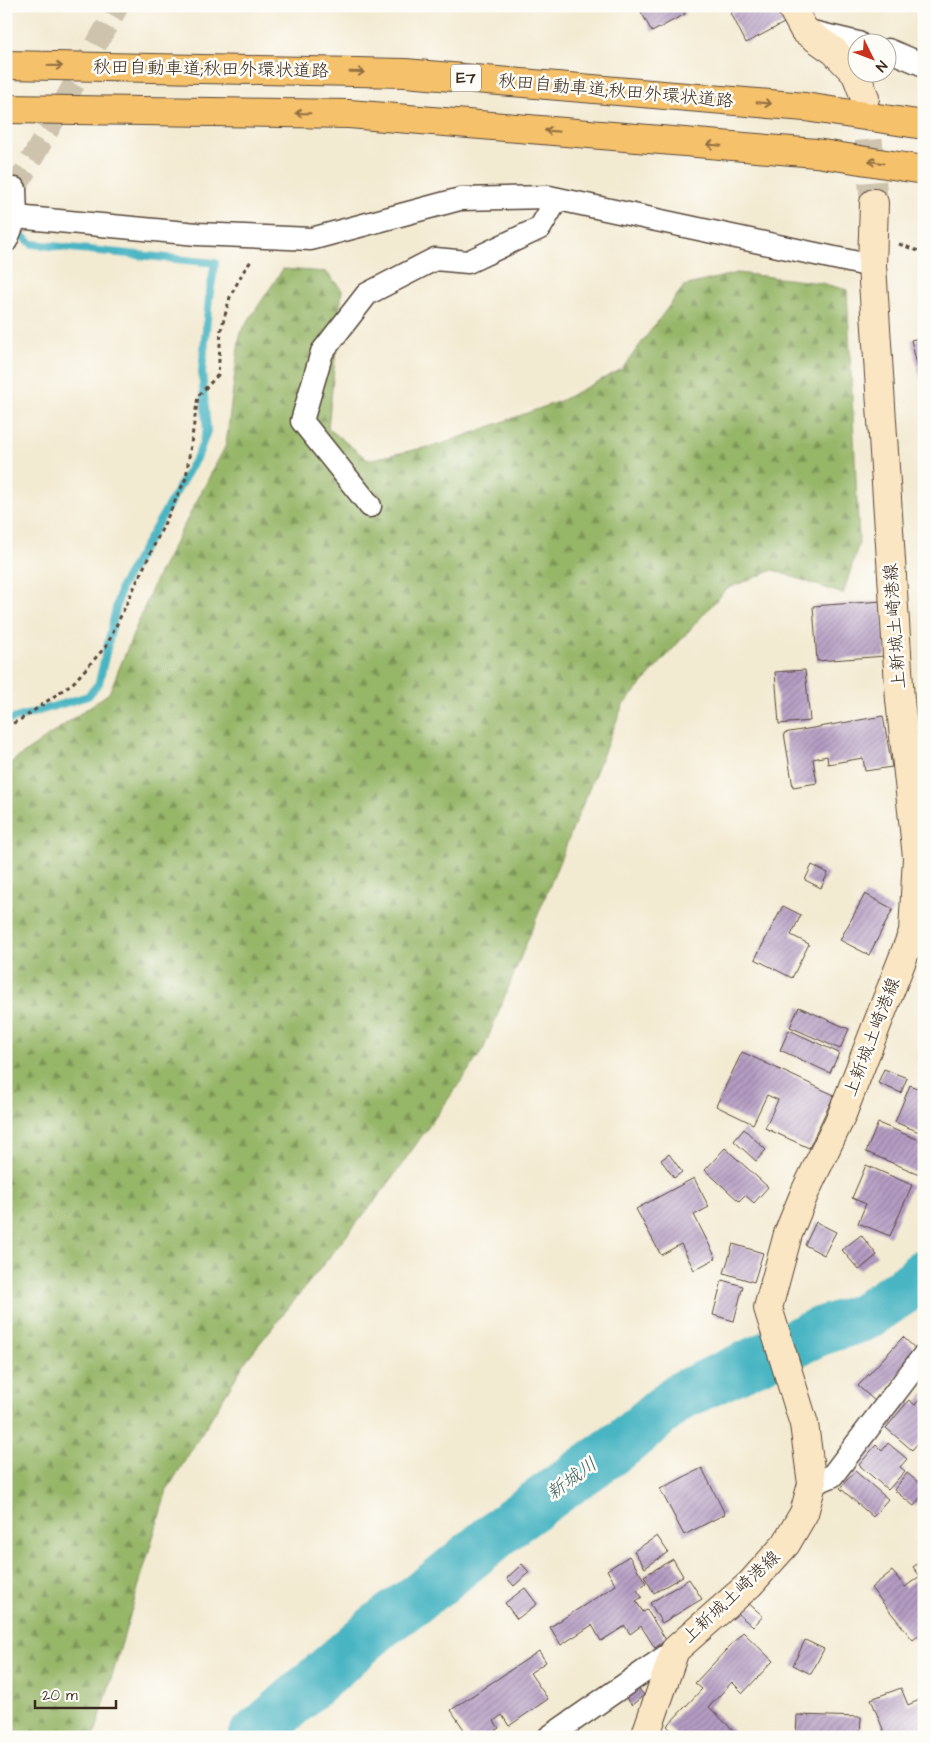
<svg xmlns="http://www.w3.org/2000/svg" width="930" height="1743" font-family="'Architects Daughter','Klee One',sans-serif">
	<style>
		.forest { fill: url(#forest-firs); stroke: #687043 }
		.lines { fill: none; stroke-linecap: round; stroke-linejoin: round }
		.stream { stroke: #48b5c3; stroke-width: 8 }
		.river { stroke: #48b5c3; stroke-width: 49 }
		.building { fill: url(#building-hatch) }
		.street-tunnel { stroke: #cec4ae; stroke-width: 22; stroke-dasharray: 22 11; stroke-linecap: butt }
		.secondary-tunnel { stroke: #cec4ae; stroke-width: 28; stroke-dasharray: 28 14; stroke-linecap: butt }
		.street-casing { stroke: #574739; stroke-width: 25 }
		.secondary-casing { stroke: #574739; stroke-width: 30 }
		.highway-casing { stroke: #574739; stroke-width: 30 }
		.path { stroke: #574739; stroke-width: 3; stroke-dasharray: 4 4; stroke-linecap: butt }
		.street { stroke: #fff; stroke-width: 22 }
		.secondary { stroke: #fbe6c4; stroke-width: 28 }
		.highway { stroke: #f5c16b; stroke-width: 28 }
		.oneway { stroke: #8f6e41 }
		.labels { text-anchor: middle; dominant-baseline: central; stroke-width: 5; stroke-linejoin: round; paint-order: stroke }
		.shield { fill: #fdfcf7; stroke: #75695f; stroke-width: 1 }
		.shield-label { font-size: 16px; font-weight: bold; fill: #3b2a1e }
		.street-label { font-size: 18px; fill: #3b2a1e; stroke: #fdfcf7 }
		.water-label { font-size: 19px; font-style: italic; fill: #406260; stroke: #fdfcf7 }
	</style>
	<defs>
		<pattern id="forest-firs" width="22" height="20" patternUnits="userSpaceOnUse" patternTransform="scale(1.25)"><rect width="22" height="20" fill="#96b668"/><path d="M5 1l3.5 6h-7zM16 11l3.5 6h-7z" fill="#7c9455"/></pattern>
		<pattern id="building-hatch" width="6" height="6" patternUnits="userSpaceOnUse" patternTransform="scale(1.25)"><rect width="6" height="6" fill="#b49cc3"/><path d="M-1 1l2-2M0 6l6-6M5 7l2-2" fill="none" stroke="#947f9e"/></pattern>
	</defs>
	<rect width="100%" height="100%" fill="#fdfcf7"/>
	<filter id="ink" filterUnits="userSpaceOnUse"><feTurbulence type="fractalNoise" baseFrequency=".02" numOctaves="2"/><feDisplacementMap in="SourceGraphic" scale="10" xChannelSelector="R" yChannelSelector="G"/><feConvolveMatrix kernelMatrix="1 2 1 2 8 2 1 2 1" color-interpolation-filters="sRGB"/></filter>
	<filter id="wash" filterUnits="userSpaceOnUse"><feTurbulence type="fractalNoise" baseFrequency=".0096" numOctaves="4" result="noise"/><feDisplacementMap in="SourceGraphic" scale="20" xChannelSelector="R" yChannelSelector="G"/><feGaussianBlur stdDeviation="1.12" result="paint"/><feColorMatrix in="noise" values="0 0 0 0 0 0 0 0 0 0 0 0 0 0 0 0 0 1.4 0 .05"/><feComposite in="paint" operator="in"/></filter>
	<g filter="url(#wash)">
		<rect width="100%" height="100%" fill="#f3ead2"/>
		<path class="forest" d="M283,269L326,272L342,290L328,428L368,460L442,444L560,401L622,369L684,286L737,273L821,283L847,290L859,543L843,594L773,570L726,589L623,705L483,1050L385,1188L247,1359L167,1490L94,1737H6V766L109,693L156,579L226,445L240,333Z"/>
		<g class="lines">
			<path class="stream" d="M6,721L88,696L99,683L121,587L199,453L207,431L202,372L209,298L215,263L32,244L22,236"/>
			<path class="river" d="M252,1737L379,1626L435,1585L513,1521L626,1441L680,1396L818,1332L864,1317L917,1281L924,1273"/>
		</g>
		<g id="blocks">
			<g class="building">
				<path d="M638,6H681L685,14L652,32Z"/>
				<path d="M742,6H775L784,23L746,43L731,13Z"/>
				<path d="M924,337V389H923L911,340Z"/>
				<path d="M882,601L886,656L817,661L813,606Z"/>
				<path d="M805,670L810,721L779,724L775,672Z"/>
				<path d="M883,716L892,767L865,771L863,758L828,764L827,756L813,759L817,783L793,787L784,733Z"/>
				<path d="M812,865L828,873L821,888L805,880Z"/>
				<path d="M865,894L893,909L869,955L840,940Z"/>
				<path d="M783,906L801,915L791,935L809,944L792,978L755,959Z"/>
				<path d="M799,1007L849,1029L840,1049L790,1027Z"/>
				<path d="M789,1030L839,1053L830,1073L780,1050Z"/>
				<path d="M923,1042H924V1074H919Z"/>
				<path d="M742,1052L834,1095L809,1148L765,1128L778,1100L767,1095L753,1124L716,1106Z"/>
				<path d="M884,1069L907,1078L901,1093L878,1083Z"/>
				<path d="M910,1085L924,1091V1134L895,1122Z"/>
				<path d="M878,1123L924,1142V1176L866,1152Z"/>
				<path d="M744,1129L766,1150L756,1161L734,1141Z"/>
				<path d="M725,1148L768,1187L754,1203L745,1195L739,1201L705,1170Z"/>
				<path d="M669,1154L682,1172L674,1178L661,1160Z"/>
				<path d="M866,1165L912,1185L890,1236L858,1223L866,1204L852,1198Z"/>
				<path d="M694,1178L709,1207L694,1215L716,1258L694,1270L681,1244L661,1255L636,1209Z"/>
				<path d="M816,1222L836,1232L824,1255L805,1245Z"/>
				<path d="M861,1235L877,1255L859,1270L842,1250Z"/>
				<path d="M733,1244L763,1253L754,1282L724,1273Z"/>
				<path d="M722,1280L743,1286L734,1321L713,1315Z"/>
				<path d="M903,1337L919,1352L875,1401L858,1386Z"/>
				<path d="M924,1394V1436L912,1450L886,1428L909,1400L915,1405Z"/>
				<path d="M888,1443L907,1459L900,1467L905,1471L888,1490L859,1465L876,1445L882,1451Z"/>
				<path d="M702,1468L725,1514L684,1535L660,1489Z"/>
				<path d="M855,1471L888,1499L873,1517L840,1488Z"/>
				<path d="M907,1473L924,1487V1493L914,1506L894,1490Z"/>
				<path d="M657,1536L668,1552L645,1568L634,1551Z"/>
				<path d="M629,1556L646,1583L637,1590L642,1597L636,1601L643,1612L647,1610L666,1640L655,1648L641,1626L630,1634L625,1626L601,1641L592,1625L561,1645L550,1627L616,1585L607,1570Z"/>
				<path d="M673,1559L683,1576L654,1593L644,1576Z"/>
				<path d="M924,1559V1631L913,1640L871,1588L892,1571L905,1587L920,1576L913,1567Z"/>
				<path d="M522,1564L529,1572L514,1586L507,1578Z"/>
				<path d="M689,1579L702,1599L662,1623L650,1603Z"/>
				<path d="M525,1588L537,1604L517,1619L505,1603Z"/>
				<path d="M747,1602L763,1616L753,1627L737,1613Z"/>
				<path d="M743,1632L773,1661L743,1693L732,1682L709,1707L740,1737H678L667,1726L702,1689L695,1683Z"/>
				<path d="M805,1640L824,1649L811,1674L793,1665Z"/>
				<path d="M539,1651L546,1662L530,1673L548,1699L509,1726L502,1715L494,1721L499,1728L487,1737H469L451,1710Z"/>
				<path d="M635,1684L644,1695L632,1705L622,1693Z"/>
				<path d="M901,1688L908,1705L924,1698V1737H886L871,1699Z"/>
				<path d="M797,1715L861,1717L860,1737H796Z"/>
			</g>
		</g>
	</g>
	<g filter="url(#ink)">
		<use href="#blocks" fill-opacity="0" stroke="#574739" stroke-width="1"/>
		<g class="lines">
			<path class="street-tunnel" d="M15,189L118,6"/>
			<path class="secondary-tunnel" d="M865,98L874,203"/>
			<defs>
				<g id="street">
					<path d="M812,32L858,43"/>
					<path d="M888,50L924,65"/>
					<path d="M16,217L197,234L311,239L460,199L549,197L872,266"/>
					<path d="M6,241L16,217L15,189"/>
					<path d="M370,506L302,421L322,352L367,294L435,259L468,262L540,228L557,199"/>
					<path d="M812,1484L832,1476L924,1355"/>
					<path d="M549,1737L675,1650"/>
				</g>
				<g id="secondary">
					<path d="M791,6L804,30L834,51L856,74L865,98"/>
					<path d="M645,1737L675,1650L750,1584L786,1544L804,1513L812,1484L804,1424L768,1308L788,1234L805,1192L841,1117L913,932L917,857L900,700L872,266L874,203"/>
				</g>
				<g id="highway">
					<path d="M6,65L405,73L805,107L924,125"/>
					<path d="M6,109L349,114L816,153L924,170"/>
				</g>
			</defs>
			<use href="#street" class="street-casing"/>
			<use href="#secondary" class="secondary-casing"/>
			<use href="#highway" class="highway-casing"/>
			<g class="path">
				<path d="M899,244L924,253"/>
				<path d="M6,727L25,717L74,682L107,645L186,478L198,396L218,375L221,330L230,297L243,272L251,261"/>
			</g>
			<use href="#street" class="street"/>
			<use href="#secondary" class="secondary"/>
			<use href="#highway" class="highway"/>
		</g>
		<defs><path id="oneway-shaft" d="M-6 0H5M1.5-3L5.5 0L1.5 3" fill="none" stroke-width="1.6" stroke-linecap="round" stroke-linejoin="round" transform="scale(1.25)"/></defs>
		<g class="oneway">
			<use href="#oneway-shaft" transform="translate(55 66) rotate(1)"/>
			<use href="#oneway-shaft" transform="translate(357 72) rotate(1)"/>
			<use href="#oneway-shaft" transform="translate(764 103) rotate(5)"/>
			<use href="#oneway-shaft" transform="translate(303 113) rotate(-179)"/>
			<use href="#oneway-shaft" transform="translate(552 131) rotate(-175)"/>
			<use href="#oneway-shaft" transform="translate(714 145) rotate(-175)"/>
			<use href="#oneway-shaft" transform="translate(876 162) rotate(-171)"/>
		</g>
	</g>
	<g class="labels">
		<rect class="shield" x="451" y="64.5" width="30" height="27" rx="4"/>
		<g class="shield-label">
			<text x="466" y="78">E7</text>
		</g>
		<g class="street-label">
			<text transform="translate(211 69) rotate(1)">秋田自動車道;秋田外環状道路</text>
			<text transform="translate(616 91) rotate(5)">秋田自動車道;秋田外環状道路</text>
			<text transform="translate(895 626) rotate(-94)">上新城土崎港線</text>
			<text transform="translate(872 1037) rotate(-69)">上新城土崎港線</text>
			<text transform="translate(731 1597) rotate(-43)">上新城土崎港線</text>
		</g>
		<g class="water-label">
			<text transform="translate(572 1479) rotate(-36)">新城川</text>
		</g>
	</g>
	<rect width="930" height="1743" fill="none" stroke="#fdfcf7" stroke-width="25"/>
	<g transform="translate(872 58) rotate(132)"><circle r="24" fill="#fdfcf7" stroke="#afa8a0"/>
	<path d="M0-4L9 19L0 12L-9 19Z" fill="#c8321e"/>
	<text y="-8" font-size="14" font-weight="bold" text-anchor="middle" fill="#3b2a1e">N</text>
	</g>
	<path d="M35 1700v8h81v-8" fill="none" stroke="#3b2a1e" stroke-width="2.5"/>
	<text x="42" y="1700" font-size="15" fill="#3b2a1e" stroke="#fdfcf7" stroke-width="4" paint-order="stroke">20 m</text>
</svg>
